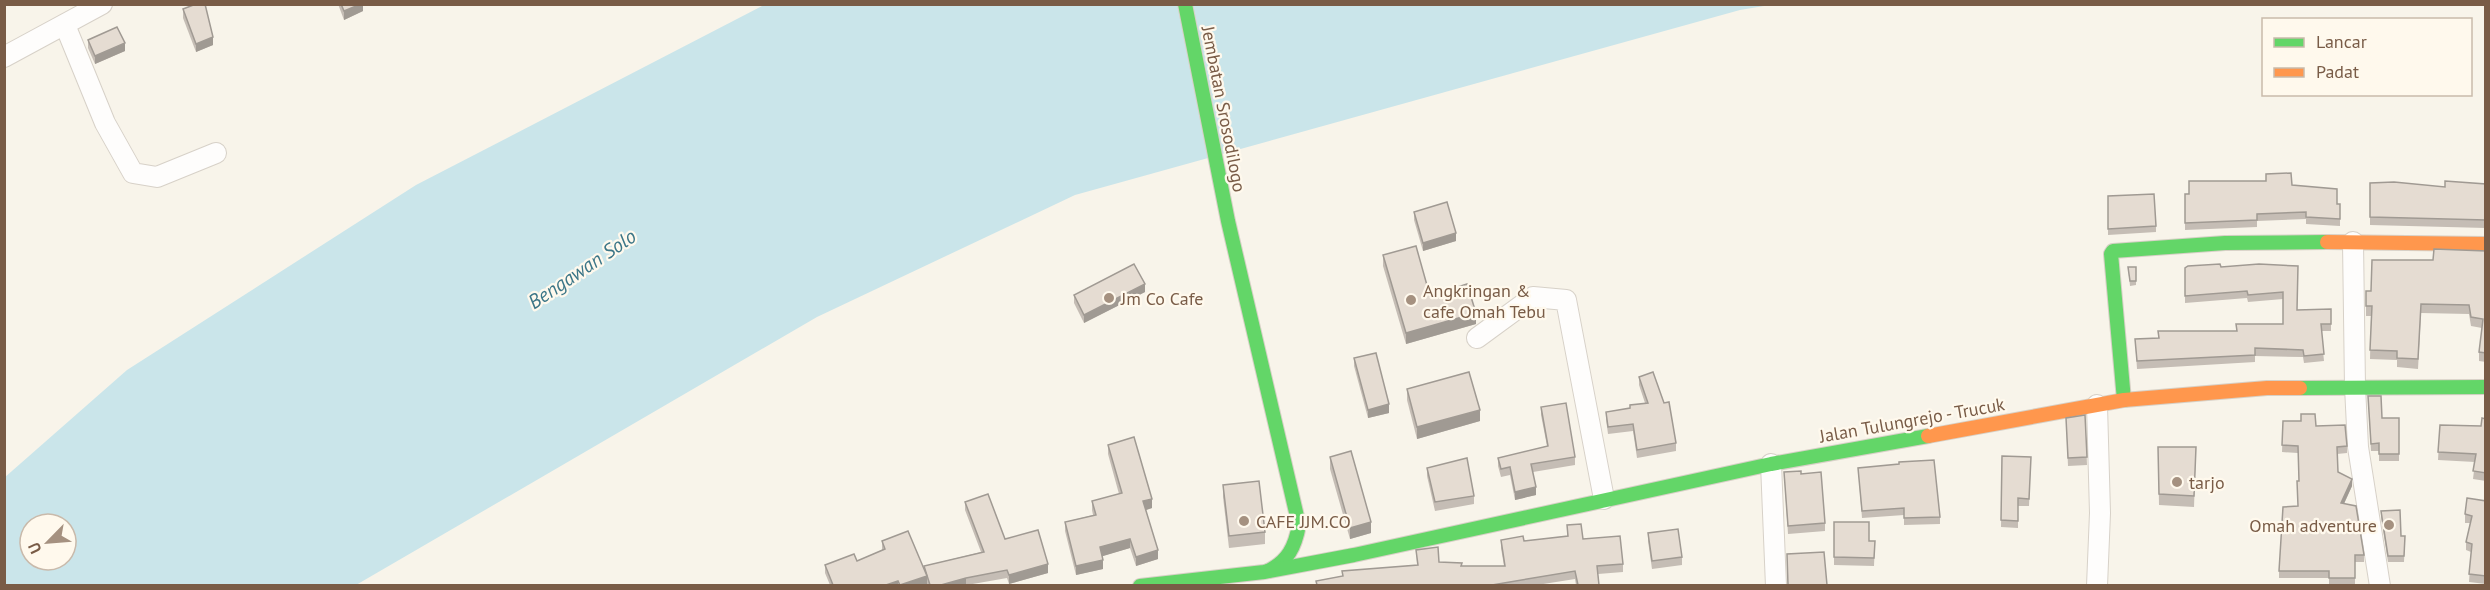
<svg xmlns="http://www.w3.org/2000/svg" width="2490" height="590" font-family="'PT Sans',sans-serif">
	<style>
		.water { fill: #cae5ea; fill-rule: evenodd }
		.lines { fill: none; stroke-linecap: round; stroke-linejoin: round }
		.street-casing { stroke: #d7d1c8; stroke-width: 22 }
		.fast-casing { stroke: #d7d0c6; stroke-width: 16 }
		.slow-casing { stroke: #d7d0c6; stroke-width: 16 }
		.street { stroke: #fefdfc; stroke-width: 20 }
		.fast { stroke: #63d668; stroke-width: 14 }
		.slow { stroke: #ff974d; stroke-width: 14 }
		.wall { fill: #c5bdb5 }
		.shaded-wall { fill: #a09a93 }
		.building { fill: #e5dcd2; stroke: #a09a93; stroke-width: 1.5 }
		.poi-dot { fill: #a59180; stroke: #fff9ed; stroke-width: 2 }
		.labels { text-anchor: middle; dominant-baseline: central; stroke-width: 4.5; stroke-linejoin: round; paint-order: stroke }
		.street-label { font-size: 18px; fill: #795c47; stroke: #fff9ed }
		.poi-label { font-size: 18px; fill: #795c47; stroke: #fff9ed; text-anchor: start }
		.water-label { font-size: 20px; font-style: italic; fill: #3c7687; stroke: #fff9ed }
	</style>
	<rect width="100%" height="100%" fill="#f8f4ea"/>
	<path class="water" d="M764,5H1770L1740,10L1075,195L817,317L356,585H5L4,478L127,370L416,185ZM30,524H66V560H30Z"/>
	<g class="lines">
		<defs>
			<g id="street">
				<path d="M65,25L105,123L133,173L157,177L216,153"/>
				<path d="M4,57L102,4"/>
				<path d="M2353,242L2355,387L2358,447L2380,586"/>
				<path d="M1477,338L1533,297L1566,300L1604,499"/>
				<path d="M1771,464L1776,586"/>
				<path d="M2097,586L2100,513L2097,405"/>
			</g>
			<g id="fast">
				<path d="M1185,4L1228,221L1299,525C1295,547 1288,561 1268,571"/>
				<path d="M2300,388L2486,387"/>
				<path d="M2124,400L2111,254L2113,251L2225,243L2327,242"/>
				<path d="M1140,586L1264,572L1354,555L1771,464L1928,436"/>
			</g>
			<g id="slow">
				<path d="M2327,242L2486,244"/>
				<path d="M1928,436L2124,400L2267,388H2300"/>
			</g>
		</defs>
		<use href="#street" class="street-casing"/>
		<use href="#fast" class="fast-casing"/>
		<use href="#slow" class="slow-casing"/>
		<use href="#street" class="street"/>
		<use href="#fast" class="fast"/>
		<use href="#slow" class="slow"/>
	</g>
	<g class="wall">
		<path d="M338,4H363V11L344,20Z"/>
		<path d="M183,9L213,45L196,52L183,18Z"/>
		<path d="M88,40L125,51L95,64L88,48Z"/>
		<path d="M2370,183L2445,187L2486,184V228L2370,225Z"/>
		<path d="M2292,185L2337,204H2340V226L2306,224V219L2257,221V227L2185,230V194Z"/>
		<path d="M2108,196L2156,226V232L2108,235Z"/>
		<path d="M1414,212L1456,241L1423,251L1414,220Z"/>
		<path d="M2486,251V362L2479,361V352L2482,328L2471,326L2469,314L2421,313L2418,369L2397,367V360L2370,359L2371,316H2366V291H2371L2433,260Z"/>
		<path d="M1383,255L1430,296L1476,324L1406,344L1383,266Z"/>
		<path d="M2298,266L2297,310L2331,309V331H2321L2324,361L2304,363L2303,357L2255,356V362L2137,369L2135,339L2158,338V331H2236L2283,324V299L2248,302L2247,298L2185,303V268Z"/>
		<path d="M2128,267H2136V285L2130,286Z"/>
		<path d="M1145,292L1084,323L1074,303V295Z"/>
		<path d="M1354,358L1389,413L1368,418L1354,366Z"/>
		<path d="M1639,377L1676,443V451L1637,458L1633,431L1608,434L1606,419V412L1630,408L1645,403L1639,385Z"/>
		<path d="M1407,389L1480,421L1417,439L1407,400Z"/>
		<path d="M2368,396L2382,418H2399V461H2379V451H2371Z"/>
		<path d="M1541,407L1575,457V465L1533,472L1536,495L1515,500L1510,475L1501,477L1498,466V458L1547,446L1541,415Z"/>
		<path d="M2085,415L2087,465L2068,466L2066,418Z"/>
		<path d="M2486,419V481L2473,479L2475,462L2438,460L2440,425L2481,426Z"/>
		<path d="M2283,421L2316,426L2347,446V453L2337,454L2338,472L2352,486L2344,504L2364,555V562H2355V585H2329V578H2279V571L2298,506L2299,481L2298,453L2282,452Z"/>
		<path d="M1108,445L1152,508L1146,510L1158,559L1136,566L1130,548L1102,556L1103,569L1076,575L1065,531V522L1093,515L1092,510V501L1119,494L1108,454Z"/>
		<path d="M2158,447H2196L2194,507L2159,505Z"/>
		<path d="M2002,456L2031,457L2029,506H2018V528L2001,527Z"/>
		<path d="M1330,457L1371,533L1350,539L1330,469Z"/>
		<path d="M1427,468L1474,496V504L1435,511L1427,476Z"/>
		<path d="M1858,468L1940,517V524L1904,525V515L1862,518Z"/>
		<path d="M1784,472L1801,474L1825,523V531L1788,534Z"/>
		<path d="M1223,485L1265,532V544L1229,548L1223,497Z"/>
		<path d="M2486,501V584L2469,582L2471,552L2466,550V542L2470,523H2465V514Z"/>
		<path d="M965,502L1005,539L1048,573L1009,584L1007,578L967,585H927V583V584L922,585H830L825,573V565L857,561L882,550V541L924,570V566L981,552L965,510Z"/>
		<path d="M2381,511L2401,536H2405L2404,562H2388L2381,517Z"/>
		<path d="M1834,522L1869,541H1875L1874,566L1834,565Z"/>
		<path d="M1567,525L1583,539L1623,564V572L1598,574L1599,585H1576L1575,579L1537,585H1316V581L1342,576V571L1417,565L1416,550L1439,562L1461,566H1504L1501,548V540L1524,541L1567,536Z"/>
		<path d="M1648,533L1682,557V565L1652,569L1648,541Z"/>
	</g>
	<g class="shaded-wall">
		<path d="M361,4H363V11L344,20V11Z"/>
		<path d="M213,37V45L196,52V44Z"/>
		<path d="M125,43V51L95,64V56Z"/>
		<path d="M1456,233V241L1423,251V243Z"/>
		<path d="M1145,284V292L1084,323V315Z"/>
		<path d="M1476,313V324L1406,344V333Z"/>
		<path d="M1389,404V413L1368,418V410Z"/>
		<path d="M1480,410V421L1417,439V427Z"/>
		<path d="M2352,479V486L2341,510V503Z"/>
		<path d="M1536,487V495L1515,500V492Z"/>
		<path d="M1152,499V508L1143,511V501Z"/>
		<path d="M1371,522V533L1350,539V528Z"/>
		<path d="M1130,539V548L1100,557V547Z"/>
		<path d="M1158,550V559L1136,566V557Z"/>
		<path d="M1103,560V569L1076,575V566Z"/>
		<path d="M1048,564V573L1009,584V575Z"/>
		<path d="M927,576V584L922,585H900Z"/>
		<path d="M966,578V585H941Z"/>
		<path d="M898,581V585H886Z"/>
	</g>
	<g class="building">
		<path d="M196,4H205L213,37L196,44L183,9Z"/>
		<path d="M341,4H361L344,11Z"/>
		<path d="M117,27L125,43L95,56L88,40Z"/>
		<path d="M2291,173L2292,185L2337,189V204H2340V219L2306,217V212L2257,214V220L2185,223V194H2189V181H2266V174Z"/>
		<path d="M2445,181L2486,184V220L2370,217V183L2394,182L2445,187Z"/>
		<path d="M2154,194L2156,226L2108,229V196Z"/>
		<path d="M1447,202L1456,233L1423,243L1414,212Z"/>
		<path d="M1416,246L1430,296L1467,284L1476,313L1406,333L1383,255Z"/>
		<path d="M2434,249L2486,251V353L2479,352L2483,319L2471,317L2469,305L2421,304L2418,359L2397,358V351L2370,350L2372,306H2366V291H2371L2372,260H2433Z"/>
		<path d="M1134,264L1145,284L1084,315L1074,295Z"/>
		<path d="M2220,264L2221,267L2259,264L2298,266L2297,310L2331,309V324H2321L2324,354L2304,356L2303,350L2255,348V355L2137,361L2135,339L2159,338L2158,331H2237L2236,324H2283V292L2248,295L2247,291L2185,296V268L2188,266Z"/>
		<path d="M2128,267H2136V281H2130Z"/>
		<path d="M1376,353L1389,404L1368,410L1354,358Z"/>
		<path d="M1469,372L1480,410L1417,427L1407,389Z"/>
		<path d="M1653,372L1664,403L1669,402L1676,443L1637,450L1633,424L1608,427L1606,412L1630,408V405L1648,403L1639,377Z"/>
		<path d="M2368,396H2381L2382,418H2399V454H2379V443L2371,444Z"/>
		<path d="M1566,403L1575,457L1531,464L1536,487L1515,492L1510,467L1501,469L1498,458L1548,446L1541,407Z"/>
		<path d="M2301,414H2315L2316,426L2345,425L2347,446L2337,447L2338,472L2352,479L2341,503L2356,506L2364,555H2355V578H2329V571H2279L2283,507L2298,506L2297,481H2299L2298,446L2282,445L2283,421H2301Z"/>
		<path d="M2085,415L2087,457L2068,458L2066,418Z"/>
		<path d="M2482,418L2486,419V473L2473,471L2476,454L2438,452L2440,425L2481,426Z"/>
		<path d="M1134,437L1152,499L1143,501L1158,550L1136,557L1130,539L1100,547L1103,560L1076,566L1065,522L1096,515L1092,501L1122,493L1108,445Z"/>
		<path d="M2158,447H2196L2194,496L2159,494Z"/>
		<path d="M1351,451L1371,522L1350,528L1330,457Z"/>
		<path d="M2002,456L2031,457L2029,499L2018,498V521L2001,520Z"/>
		<path d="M1467,458L1474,496L1435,502L1427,468Z"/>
		<path d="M1934,460L1940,517L1904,518V508L1862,511L1858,468L1899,464V462Z"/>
		<path d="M1801,471V474L1821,472L1825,523L1788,526L1784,472Z"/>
		<path d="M1259,481L1265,532L1229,536L1223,485Z"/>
		<path d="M988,494L1005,539L1038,530L1048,564L1009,575L1007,570L966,578L941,585H930L924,566L984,552L965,502Z"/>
		<path d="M2467,498L2486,501V576L2469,574L2472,544L2466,542L2472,516L2465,514Z"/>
		<path d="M2400,510L2401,536H2405L2404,556H2388L2381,511Z"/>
		<path d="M1834,522H1869V541H1875L1874,558L1834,557Z"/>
		<path d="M1581,524L1583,539L1620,536L1623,564L1597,566L1599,585H1578L1575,571L1492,585H1317L1316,581L1343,576L1342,571L1418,565L1416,550L1438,547L1439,562L1462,563L1461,566H1505L1501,540L1523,536L1524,541L1568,536L1567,525Z"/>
		<path d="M1678,529L1682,557L1652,561L1648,533Z"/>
		<path d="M908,531L927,576L900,585L898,581L886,585H833L825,565L854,554L857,561L885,549L882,541Z"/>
		<path d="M1824,552L1827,585H1788L1787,554Z"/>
	</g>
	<g class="poi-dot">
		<circle cx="1109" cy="298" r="6"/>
		<circle cx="1411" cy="300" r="6"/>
		<circle cx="2177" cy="482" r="6"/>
		<circle cx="1244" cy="521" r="6"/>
		<circle cx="2389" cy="525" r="6"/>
	</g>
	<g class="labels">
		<g class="street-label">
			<text transform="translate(1224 109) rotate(79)">Jembatan Srosodilogo</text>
			<text transform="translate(1912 420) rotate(-10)">Jalan Tulungrejo - Trucuk</text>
		</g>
		<g class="poi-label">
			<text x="1423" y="290">Angkringan &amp;<tspan x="1423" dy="21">cafe Omah Tebu</tspan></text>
			<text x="1121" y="298">Jm Co Cafe</text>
			<text x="2189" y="482">tarjo</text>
			<text x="1256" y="521">CAFE JJM.CO</text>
			<text x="2377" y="525" text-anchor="end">Omah adventure</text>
		</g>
		<g class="water-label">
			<text transform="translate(582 269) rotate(-34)">Bengawan Solo</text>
		</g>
	</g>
	<rect width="2490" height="590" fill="none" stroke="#795c47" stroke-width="12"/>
	<rect x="2262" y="18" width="210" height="78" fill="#fff9ed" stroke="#c9baab" stroke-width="1.5"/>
	<rect x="2274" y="38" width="30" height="9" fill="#63d668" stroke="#c9baab" stroke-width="1.5"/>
	<text x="2316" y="48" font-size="18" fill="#795c47">Lancar</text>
	<rect x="2274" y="68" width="30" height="9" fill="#ff974d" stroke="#c9baab" stroke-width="1.5"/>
	<text x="2316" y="78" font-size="18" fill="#795c47">Padat</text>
	<g transform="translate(48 542) rotate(245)"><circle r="28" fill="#fff9ed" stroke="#c9baab" stroke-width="1.5"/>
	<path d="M0-4.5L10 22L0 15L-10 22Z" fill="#a59180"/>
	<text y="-9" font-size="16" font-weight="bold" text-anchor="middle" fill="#795c47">U</text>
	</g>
</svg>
